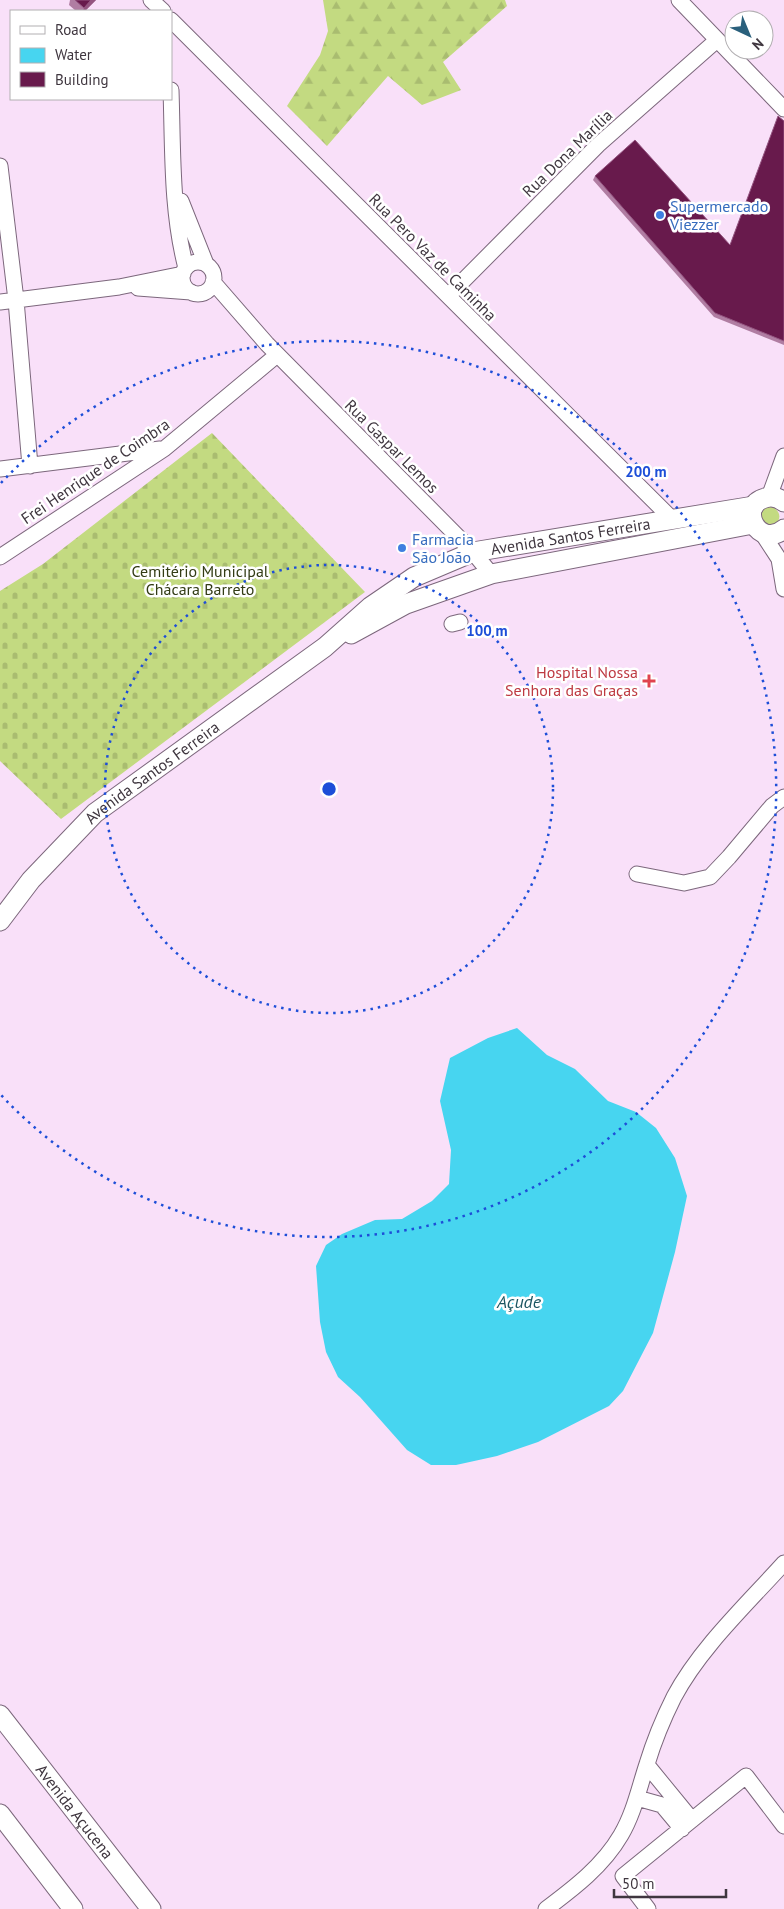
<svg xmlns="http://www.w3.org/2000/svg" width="784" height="1909" viewBox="0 0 784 1909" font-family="'PT Sans',sans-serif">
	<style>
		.green { fill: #c3da81 }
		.forest { fill: url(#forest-firs) }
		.cemetery { fill: url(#cemetery-stones) }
		.water { fill: #47d5f0 }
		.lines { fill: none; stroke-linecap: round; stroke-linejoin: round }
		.minor-casing { stroke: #7c677c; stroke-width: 17 }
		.major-casing { stroke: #7c677c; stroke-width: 21 }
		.minor { stroke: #fff; stroke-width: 15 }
		.major { stroke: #fff; stroke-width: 19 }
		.wall { fill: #b07da2 }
		.shaded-wall { fill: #945580 }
		.building { fill: #681a4c; stroke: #945580 }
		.ring { fill: none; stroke: #1d4ed8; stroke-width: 2.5; stroke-dasharray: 2.5 5 }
		.shop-dot { fill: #3f7fe0; stroke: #fff; stroke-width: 2 }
		.health-dot { fill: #e0444e; stroke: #fff; stroke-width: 2 }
		.labels { text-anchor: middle; stroke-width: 5; stroke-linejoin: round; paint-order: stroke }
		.street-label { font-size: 16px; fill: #3f363f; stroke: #fff }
		.shop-label { font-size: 16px; fill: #366cbe; stroke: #fff; text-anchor: start }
		.park-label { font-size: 16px; fill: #333c15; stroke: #fff }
		.health-label { font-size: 16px; fill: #be3a42; stroke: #fff; text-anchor: end }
		.water-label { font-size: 18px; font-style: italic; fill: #1c5662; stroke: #fff }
		.centre { fill: #1d4ed8; stroke: #fff; stroke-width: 2.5 }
		.ring-label { font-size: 15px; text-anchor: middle; font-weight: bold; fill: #1d4ed8; stroke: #fff; stroke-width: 5; stroke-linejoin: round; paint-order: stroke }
	</style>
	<defs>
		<pattern id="forest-firs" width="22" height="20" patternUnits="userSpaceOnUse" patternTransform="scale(1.25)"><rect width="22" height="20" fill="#c3da81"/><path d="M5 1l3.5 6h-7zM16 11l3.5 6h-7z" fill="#a9bc70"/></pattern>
		<pattern id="cemetery-stones" width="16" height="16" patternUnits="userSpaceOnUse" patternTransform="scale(1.25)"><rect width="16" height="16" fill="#c3da81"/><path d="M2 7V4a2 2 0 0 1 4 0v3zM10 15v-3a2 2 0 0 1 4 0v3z" fill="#a9bc70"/></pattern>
	</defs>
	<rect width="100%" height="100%" fill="#f9e0f9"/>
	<!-- green -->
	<path class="green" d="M769 505C781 510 783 519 773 527L758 520 762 507Z"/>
	<!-- forest -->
	<path class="forest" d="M323 0H505L507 6 443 62 461 90 422 105 388 76 327 146 287 106 320 55 328 31Z"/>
	<!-- cemetery -->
	<path class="cemetery" d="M212 433 365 592 61 819 0 761V591L43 564Z"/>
	<!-- water -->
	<path class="water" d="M517 1028 547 1055 575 1069 608 1101 636 1112 656 1128 675 1158 687 1196 675 1252 653 1333 623 1391 609 1406 538 1442 497 1456 456 1465H431L407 1450 360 1397 338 1377 326 1352 320 1322 316 1266 326 1245 342 1234 375 1220 402 1219 432 1201 449 1184 451 1150 440 1101 450 1058 488 1038Z"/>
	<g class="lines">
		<defs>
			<path id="minor" d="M151 0 163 11
				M679 0 784 109
				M171 20 671 518
				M171 90C173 149 171 211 186 268
				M0 166 16 300 30 466
				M181 201 206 264
				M182 278a16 16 0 1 1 32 0a16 16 0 1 1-32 0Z
				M213 282 267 344 473 552 491 574
				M138 288 191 292
				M448 296 598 145 717 40
				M0 302 119 287 183 274
				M0 469 160 449
				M769 497 784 456
				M762 533 779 559 784 589
				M0 557 164 449 277 355
				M452 624 460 622
				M637 874 684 883 710 877 729 857 772 806 784 797
				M647 1765 692 1820
				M637 1798 662 1805 682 1829
				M546 1909C574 1888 603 1866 621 1835 634 1813 639 1788 647 1764 654 1741 663 1719 674 1697 700 1648 747 1604 784 1563
				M648 1909 623 1876 746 1776 784 1826"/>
			<g id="major">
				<path d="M784 502C779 498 773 495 765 498 736 506 759 550 784 529"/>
				<path d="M351 634 406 604 491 574 753 524"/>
				<path id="s1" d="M0 921 31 880 95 813 325 647 370 607 414 577 473 552 754 506"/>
				<path id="s2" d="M0 1715 151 1909"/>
				<path d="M0 1814 73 1909"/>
			</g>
		</defs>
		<!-- minor casing -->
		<use href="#minor" class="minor-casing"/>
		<!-- major casing -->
		<use href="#major" class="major-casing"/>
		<!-- minor -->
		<use href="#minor" class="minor"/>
		<!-- major -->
		<use href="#major" class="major"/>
	</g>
	<!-- wall -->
	<path class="wall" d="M70 0H96L85 11H76L69 5Z
		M784 121V345L714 317 593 180 595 176 730 245Z"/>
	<!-- shaded-wall -->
	<path class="shaded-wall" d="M91 0H96L85 11H83L84 8Z"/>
	<!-- building -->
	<path class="building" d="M75 0H91L84 8Z
		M778 116 784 121V341L715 313 595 176 635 140 730 245Z"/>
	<!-- distance rings -->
	<g class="ring">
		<circle cx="329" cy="789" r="224"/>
		<path d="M1 483A448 448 0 1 1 1 1095"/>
	</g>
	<!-- markers -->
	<g class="shop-dot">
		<circle cx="660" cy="215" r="5"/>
		<circle cx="402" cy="548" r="5"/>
	</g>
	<path class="health-dot" d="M646.5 673.5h5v5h5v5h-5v5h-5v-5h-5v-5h5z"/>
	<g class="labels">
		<!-- street labels -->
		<g class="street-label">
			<text transform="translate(567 153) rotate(-44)" y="6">Rua Dona Marília</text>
			<text transform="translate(433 257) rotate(45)" y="6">Rua Pero Vaz de Caminha</text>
			<text transform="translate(392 446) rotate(45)" y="6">Rua Gaspar Lemos</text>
			<text transform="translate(95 471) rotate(-34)" y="6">Frei Henrique de Coimbra</text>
			<text dy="6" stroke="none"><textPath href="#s1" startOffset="704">Avenida Santos Ferreira</textPath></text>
			<text dy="6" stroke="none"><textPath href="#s1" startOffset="214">Avenida Santos Ferreira</textPath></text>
			<text dy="6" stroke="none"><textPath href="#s2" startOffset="122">Avenida Açucena</textPath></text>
		</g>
		<!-- shop labels -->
		<g class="shop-label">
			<text x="670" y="212">Supermercado<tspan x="670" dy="18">Viezzer</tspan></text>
			<text x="412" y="545">Farmacia<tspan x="412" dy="18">São João</tspan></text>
		</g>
		<!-- park labels -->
		<g class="park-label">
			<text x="200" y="577">Cemitério Municipal<tspan x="200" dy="18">Chácara Barreto</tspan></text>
		</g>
		<!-- health labels -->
		<g class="health-label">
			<text x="638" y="678">Hospital Nossa<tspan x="638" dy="18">Senhora das Graças</tspan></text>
		</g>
		<!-- water labels -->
		<g class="water-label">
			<text x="519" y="1308">Açude</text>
		</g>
	</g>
	<circle cx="329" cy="789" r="8" class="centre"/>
	<g class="ring-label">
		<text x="646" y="477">200 m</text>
		<text x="487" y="636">100 m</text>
	</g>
	<!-- legend -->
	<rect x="10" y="10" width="162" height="90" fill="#ffffff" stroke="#b2afb2"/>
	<rect x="20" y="26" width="25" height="8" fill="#ffffff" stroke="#b2afb2"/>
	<text x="55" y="35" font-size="15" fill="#3f363f">Road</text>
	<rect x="20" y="48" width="25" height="15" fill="#47d5f0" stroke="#b2afb2"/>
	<text x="55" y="60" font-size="15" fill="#3f363f">Water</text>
	<rect x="20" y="72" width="25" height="15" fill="#681a4c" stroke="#b2afb2"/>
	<text x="55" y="85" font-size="15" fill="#3f363f">Building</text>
	<!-- north arrow -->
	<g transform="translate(749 35) rotate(136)"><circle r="24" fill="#ffffff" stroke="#b2afb2"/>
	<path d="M0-4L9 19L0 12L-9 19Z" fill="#2a607c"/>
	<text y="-8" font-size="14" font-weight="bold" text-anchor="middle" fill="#3f363f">N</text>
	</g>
	<!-- scale -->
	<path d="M614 1889v8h112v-8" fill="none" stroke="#3f363f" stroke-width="2.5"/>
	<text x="622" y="1889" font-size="15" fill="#3f363f" stroke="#ffffff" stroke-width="4" paint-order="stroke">50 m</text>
</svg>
